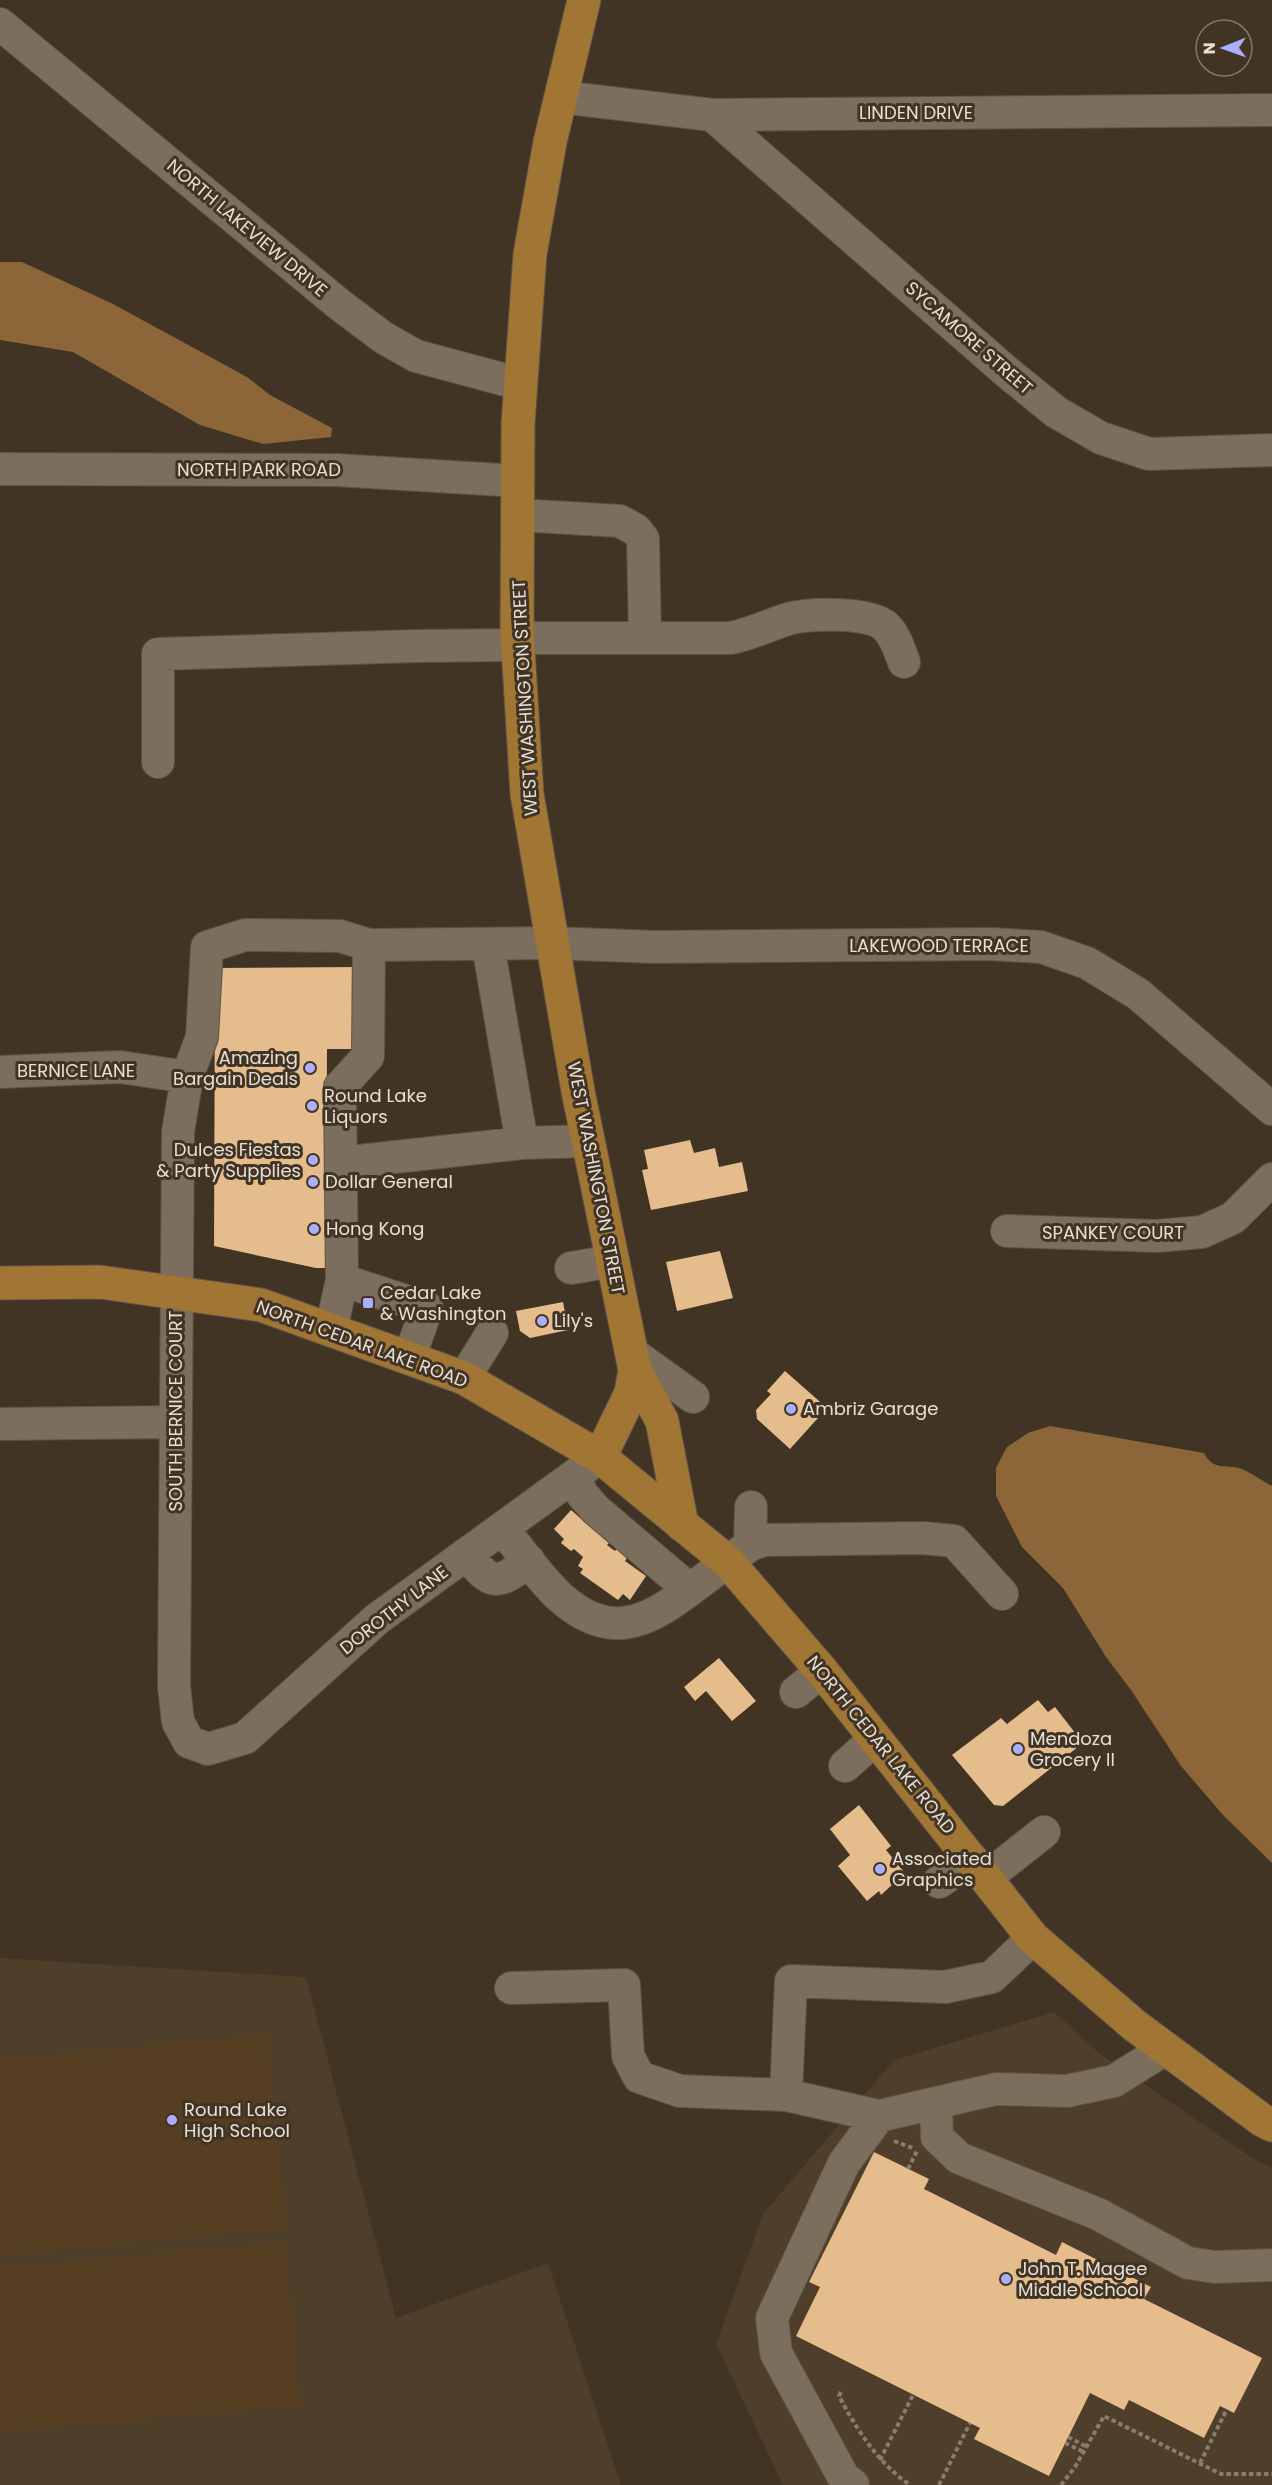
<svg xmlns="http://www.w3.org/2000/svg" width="1272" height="2485" viewBox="0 0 1272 2485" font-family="Poppins,sans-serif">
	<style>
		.built { fill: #4f3e29 }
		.green { fill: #553e22 }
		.water { fill: #8c6638 }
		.building { fill: #e5bc8b }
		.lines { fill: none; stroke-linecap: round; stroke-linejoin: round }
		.minor-casing { stroke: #5d5345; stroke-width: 34 }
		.major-casing { stroke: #5d5345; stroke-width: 35 }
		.path { stroke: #877c6f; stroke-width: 4; stroke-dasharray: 4.5 3; stroke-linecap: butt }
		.minor { stroke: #7c6e5d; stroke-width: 32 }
		.major { stroke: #a17533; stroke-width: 33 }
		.poi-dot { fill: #abaffb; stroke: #413425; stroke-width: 2 }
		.labels { text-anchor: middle; stroke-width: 6; stroke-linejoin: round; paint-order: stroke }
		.street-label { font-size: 18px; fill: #e7dfd6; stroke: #413425 }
		.poi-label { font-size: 18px; fill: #e7dfd6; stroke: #413425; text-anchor: start }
	</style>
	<rect width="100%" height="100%" fill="#413425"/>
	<!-- built -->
	<path class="built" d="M0 1958 306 1977 396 2318 548 2263 621 2485H0Z
		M1054 2012 1100 2054 1251 2157 1272 2168V2485H783L716 2344 763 2214 894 2060Z"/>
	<!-- green -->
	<path class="green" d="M268 2034 287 2228 0 2256V2059Z
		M286 2242 301 2406 0 2432V2267Z"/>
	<!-- water -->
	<path class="water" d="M0 262H22L113 304 247 377 270 395 332 428 331 437 263 444 200 425 73 352 0 340Z
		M1050 1426 1204 1453C1214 1472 1225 1463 1242 1469 1252 1473 1262 1481 1272 1486V1863L1223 1815 1181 1766 1131 1690 1106 1657 1063 1588 1022 1547 996 1496V1468L1007 1447 1028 1433Z"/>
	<!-- building -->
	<path class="building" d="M357 967 358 1049H327L326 1268H316L214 1246 215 968Z
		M690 1140 694 1153 715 1148 719 1167 742 1162 748 1191 651 1210 642 1170 648 1169 644 1150Z
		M720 1251 733 1298 677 1311 666 1262Z
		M563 1302 568 1330 530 1338 520 1331 516 1311Z
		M785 1371 827 1408 790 1449 757 1419 756 1410 771 1394 767 1391Z
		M571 1510 609 1543 607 1545 615 1551 617 1548 628 1556 625 1561 646 1576 630 1600 623 1594 618 1600 580 1573 583 1569 578 1566 583 1557 574 1549 571 1551 561 1543 564 1539 554 1529Z
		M719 1658 756 1701 732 1721 706 1691 695 1701 684 1687Z
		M1038 1700 1048 1712 1055 1707 1083 1743 1003 1806 994 1805 952 1755 1001 1718 1007 1724Z
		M859 1805 891 1846 886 1850 904 1872 891 1881 893 1884 881 1895 879 1891 867 1901 838 1866 850 1855 830 1829Z
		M874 2152 929 2179 924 2189 1056 2255 1062 2242 1151 2287 1144 2299 1262 2358 1234 2413 1220 2406 1204 2438 1129 2400 1124 2410 1090 2393 1049 2476 974 2439 980 2428 796 2336 820 2287 809 2282Z"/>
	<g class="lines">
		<defs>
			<path id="minor" d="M0 24 340 305 384 338 416 356 521 384
				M561 97 712 115 1272 110
				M712 115 1008 373 1056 412 1101 438 1149 454 1272 450
				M0 469 336 470 518 481
				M518 515 620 521 636 530 643 539 645 638
				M518 638H731C751 634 769 625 788 619 809 613 866 612 884 625 895 634 899 649 904 662
				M158 762V654L417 646 518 645
				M369 945 340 936 245 935 207 947 202 1037 187 1077 178 1132 174 1686 178 1722 189 1742 208 1749 245 1738 377 1619 600 1457
				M488 945 522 1143 588 1141
				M0 1072 120 1067 187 1077
				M341 1163 522 1143
				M1007 1231 1157 1236 1202 1232 1233 1218 1272 1179
				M571 1268 613 1261
				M342 1280 427 1308 409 1358
				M331 1330 342 1280 340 1087 368 1056 369 945 552 943 655 947 991 944 1041 947 1087 963 1138 994 1272 1109
				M632 1353 693 1397
				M464 1378 492 1333
				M0 1424 176 1422
				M574 1476 582 1494 596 1510 690 1590
				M502 1528C521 1551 539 1578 561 1598 610 1641 646 1623 691 1589 711 1574 730 1560 750 1545L764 1540 923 1538 954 1541 1002 1594
				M750 1545 751 1507
				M466 1554C492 1586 496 1586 529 1561
				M796 1692 822 1671
				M845 1766 875 1739
				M987 1877 1044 1832
				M939 1882 972 1859
				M511 1988 624 1985 628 2056 639 2077 680 2091 786 2095 879 2116 996 2089 1067 2091 1114 2081 1165 2049
				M786 2095 791 1981 945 1987 992 1977 1033 1938
				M936 2103 937 2137 959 2158 1098 2214 1188 2263 1215 2267 1272 2265
				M853 2485 844 2478 776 2353 772 2318 844 2163 879 2116"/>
			<path id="major" d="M584 0 550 142 530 254 518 424 517 632 527 794 578 1091 635 1370 631 1393 600 1457
				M0 1283 100 1282 261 1305 464 1378 600 1457 728 1562 822 1671 1033 1938 1134 2025 1262 2120 1272 2125
				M635 1370 662 1421 682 1525"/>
		</defs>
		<!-- minor casing -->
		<use href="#minor" class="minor-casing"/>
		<!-- major casing -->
		<use href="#major" class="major-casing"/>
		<!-- path -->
		<path class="path" d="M894 2141 915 2149
			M908 2169 917 2151
			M841 2392 839 2396C857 2430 878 2463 910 2485
			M1068 2437 1087 2447
			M1065 2443 1084 2452
			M880 2460 913 2395
			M1200 2463 1227 2409
			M939 2485 970 2423
			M1061 2485 1075 2467 1104 2416 1221 2474H1272"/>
		<!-- minor -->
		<use href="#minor" class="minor"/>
		<!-- major -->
		<use href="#major" class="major"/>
	</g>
	<!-- markers -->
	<g class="poi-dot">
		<circle cx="310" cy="1068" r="6"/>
		<circle cx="312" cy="1106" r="6"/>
		<circle cx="313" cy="1160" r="6"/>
		<circle cx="313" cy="1182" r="6"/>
		<circle cx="314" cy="1229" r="6"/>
		<rect x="362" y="1297" width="12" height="12" rx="3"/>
		<circle cx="542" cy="1321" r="6"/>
		<circle cx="791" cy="1409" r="6"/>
		<circle cx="1018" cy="1749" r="6"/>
		<circle cx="880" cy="1869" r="6"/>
		<circle cx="172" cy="2120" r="6"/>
		<circle cx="1006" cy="2279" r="6"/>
	</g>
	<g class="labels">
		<!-- street labels -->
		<g class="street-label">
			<text x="916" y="119">LINDEN DRIVE</text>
			<text transform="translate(247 228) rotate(40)" y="6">NORTH LAKEVIEW DRIVE</text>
			<text transform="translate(969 338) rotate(41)" y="6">SYCAMORE STREET</text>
			<text x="259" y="476">NORTH PARK ROAD</text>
			<text transform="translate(525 698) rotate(-93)" y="6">WEST WASHINGTON STREET</text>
			<text x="939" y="952">LAKEWOOD TERRACE</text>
			<text x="76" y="1077">BERNICE LANE</text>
			<text transform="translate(596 1178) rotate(79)" y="6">WEST WASHINGTON STREET</text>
			<text x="1113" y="1239">SPANKEY COURT</text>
			<text transform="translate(362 1344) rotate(20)" y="6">NORTH CEDAR LAKE ROAD</text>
			<text transform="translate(176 1411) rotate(-90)" y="6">SOUTH BERNICE COURT</text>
			<text transform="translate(394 1610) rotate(-38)" y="6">DOROTHY LANE</text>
			<text transform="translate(881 1745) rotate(51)" y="6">NORTH CEDAR LAKE ROAD</text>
		</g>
		<!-- poi labels -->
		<g class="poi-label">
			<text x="298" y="1064" text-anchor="end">Amazing<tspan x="298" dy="21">Bargain Deals</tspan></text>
			<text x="324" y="1102">Round Lake<tspan x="324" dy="21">Liquors</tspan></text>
			<text x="301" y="1156" text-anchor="end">Dulces Fiestas<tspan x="301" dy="21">&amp; Party Supplies</tspan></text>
			<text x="325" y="1188">Dollar General</text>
			<text x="326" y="1235">Hong Kong</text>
			<text x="380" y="1299">Cedar Lake<tspan x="380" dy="21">&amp; Washington</tspan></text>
			<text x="554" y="1327">Lily's</text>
			<text x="803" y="1415">Ambriz Garage</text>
			<text x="1030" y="1745">Mendoza<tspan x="1030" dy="21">Grocery II</tspan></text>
			<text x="892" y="1865">Associated<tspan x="892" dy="21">Graphics</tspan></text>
			<text x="184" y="2116">Round Lake<tspan x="184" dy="21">High School</tspan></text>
			<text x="1018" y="2275">John T. Magee<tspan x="1018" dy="21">Middle School</tspan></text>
		</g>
	</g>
	<!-- north arrow -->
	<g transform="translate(1224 48) rotate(269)"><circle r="28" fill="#413425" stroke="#83786c" stroke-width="1.5"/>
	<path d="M0-4.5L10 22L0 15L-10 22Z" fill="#abaffb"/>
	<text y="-9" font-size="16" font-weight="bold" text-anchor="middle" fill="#e7dfd6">N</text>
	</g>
</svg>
